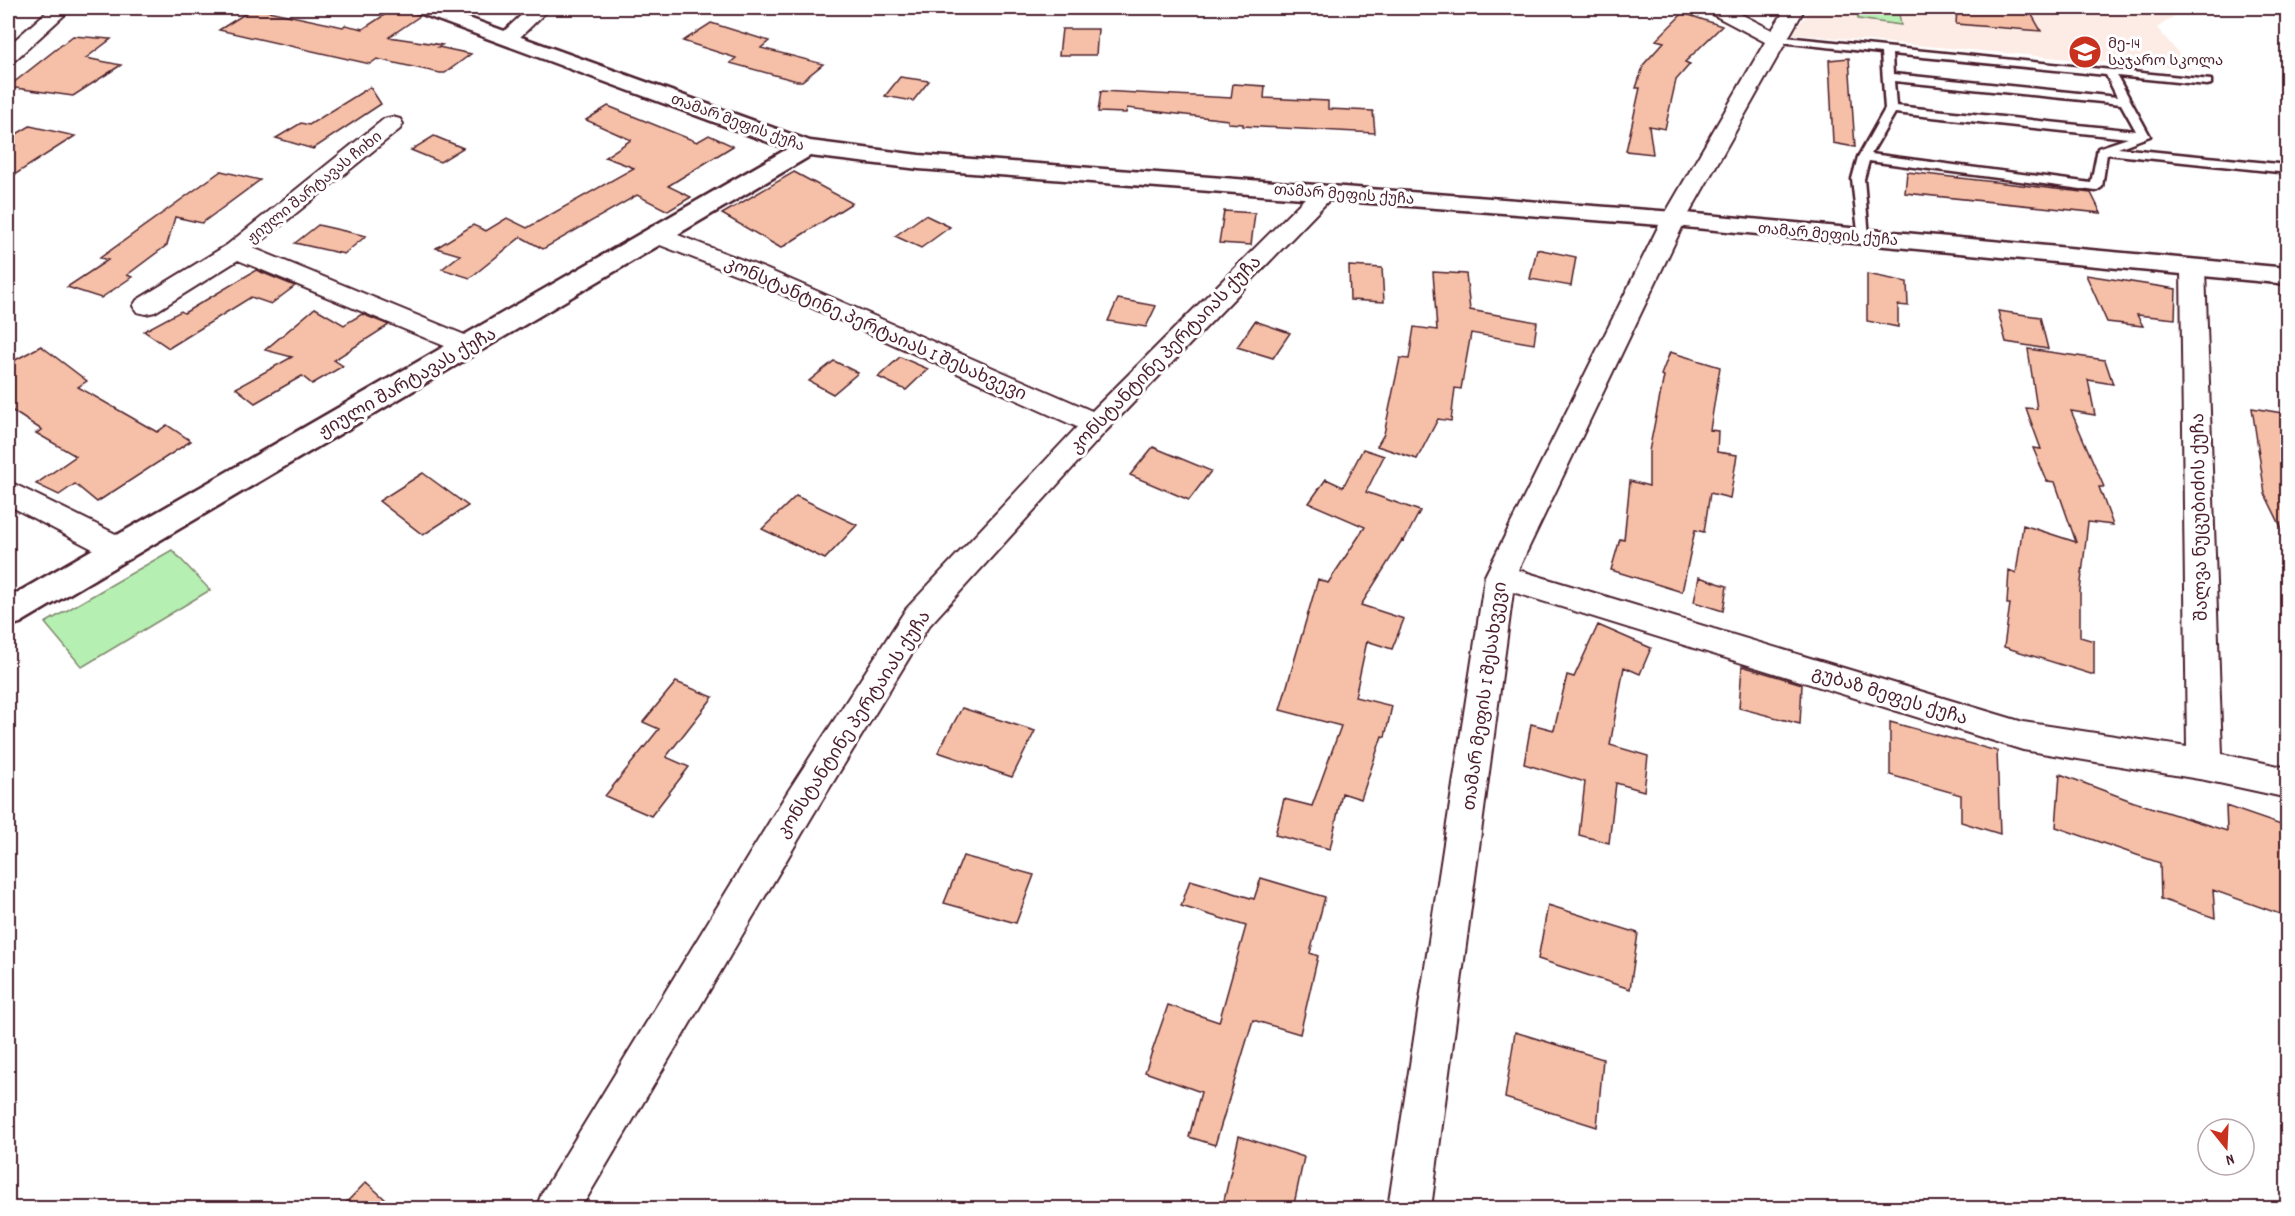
<svg xmlns="http://www.w3.org/2000/svg" width="2295" height="1216" viewBox="0 0 2295 1216" font-family="Dekko,'Noto Sans Georgian',sans-serif">
	<style>
		.built { fill: #fcece5 }
		.green { fill: #b6efb2; stroke: #80876e; stroke-width: 1.5 }
		.building { fill: #f5c0a7; stroke: #4a1f2b; stroke-width: 1.5 }
		.lines { fill: none; stroke-linecap: round; stroke-linejoin: round }
		.lane-casing { stroke: #4a1f2b; stroke-width: 5 }
		.street-casing { stroke: #4a1f2b; stroke-width: 4 }
		.secondary-casing { stroke: #4a1f2b; stroke-width: 5 }
		.lane { fill: #fff; fill-rule: evenodd }
		.street { fill: #fff; fill-rule: evenodd }
		.secondary { fill: #fff; fill-rule: evenodd }
		.labels { text-anchor: middle; stroke-width: 6; stroke-linejoin: round; paint-order: stroke }
		.far-poi-label { font-size: 15px; fill: #4a1f2b; stroke: #fff; text-anchor: start }
		.far-street-label { font-size: 15px; fill: #4a1f2b; stroke: #fff }
		.street-label { font-size: 18px; fill: #4a1f2b; stroke: #fff }
	</style>
	<rect width="100%" height="100%" fill="#fff"/>
	<filter id="ink" filterUnits="userSpaceOnUse"><feTurbulence type="fractalNoise" baseFrequency=".0167" numOctaves="2"/><feDisplacementMap in="SourceGraphic" scale="12" xChannelSelector="R" yChannelSelector="G"/><feConvolveMatrix kernelMatrix="1 2 1 2 8 2 1 2 1" color-interpolation-filters="sRGB"/></filter>
	<g filter="url(#ink)">
		<!-- built -->
		<path class="built" d="M1812 8H2176L2180 12 2157 28 2193 70 1792 34Z"/>
		<!-- green -->
		<path class="green" d="M1857 8H1898L1901 25 1858 19Z
			M172 550 210 590 82 667 45 623Z"/>
		<!-- building -->
		<path class="building" d="M254 8 343 27 345 25 363 29 395 8H411L420 16 389 37 442 45 438 47 471 54 445 73H440L377 59 370 64 219 30Z
			M1957 8H2028L2041 31 1956 24Z
			M1683 13 1722 26 1685 62 1690 64 1676 80 1665 129 1649 126 1653 154 1626 151 1640 88H1636L1644 64 1664 42 1656 40Z
			M711 23 769 41 761 48 823 64 802 81H797L730 63 736 58 683 41Z
			M1062 29H1098L1096 55H1059Z
			M73 36 111 39 86 58 121 65 73 96 8 87Z
			M1849 58 1855 147 1833 143 1829 60Z
			M900 77 929 81 913 101 885 96Z
			M1233 84 1265 86 1264 98 1328 101V109L1373 111 1375 133 1243 126V124L1228 123V120L1127 108 1126 113 1098 112 1101 91 1231 98Z
			M370 87 381 104 313 149 276 138 301 123 309 125Z
			M608 106 697 142 709 135 733 146 668 186 691 197 668 211 637 195 543 249 521 237 470 278 442 269 460 255 436 248 473 225 486 231 507 218 527 228 634 168 605 157 631 140 586 120Z
			M30 126 75 136 8 179V139Z
			M434 136 463 148 440 162 411 150Z
			M221 171 260 180 202 223 175 217 167 245 127 275 132 277 101 298 67 287 108 260 100 258Z
			M794 172 852 203 781 248 722 214Z
			M1907 172 2091 193 2101 213 1905 193Z
			M1224 211 1255 213 1251 245 1219 243Z
			M925 215 950 227 921 248 895 236Z
			M318 225 366 236 344 254 295 243Z
			M1537 249 1576 257 1571 286 1530 279Z
			M1349 266 1382 268 1384 302 1350 300Z
			M256 270 295 286 271 304 251 297 169 348 144 331 181 311 184 313Z
			M1433 272 1466 274 1470 310 1537 322 1534 344 1471 333 1461 389 1455 388 1451 421 1438 419 1417 459 1377 446 1384 434 1400 358 1409 359 1414 327 1437 330Z
			M1867 274 1907 282 1908 306 1898 305V327L1867 321Z
			M2086 275 2176 289 2175 319 2137 315 2143 326 2107 322Z
			M1118 299 1156 306 1146 327 1108 321Z
			M315 308 344 325 362 314 389 325 334 360 343 366 312 384 302 376 255 403 236 388 292 357 265 350Z
			M1998 311 2040 317 2048 349 2006 342Z
			M1255 321 1290 333 1273 358 1237 347Z
			M41 346 87 381 78 387 157 432 167 425 191 441 97 502 75 484 59 495 36 484 76 456 36 433 42 430 8 408V364Z
			M2028 349 2105 360 2113 384 2088 380 2095 415 2071 411 2104 487H2099L2113 525 2088 522 2080 591V637L2094 641V675L2004 647 2010 604H2007L2009 570 2016 573 2023 525 2076 542 2055 482 2047 481 2033 448 2041 449 2026 408 2037 409Z
			M1670 352 1720 367 1710 430 1718 431 1717 452 1737 455 1730 498 1710 493 1704 532 1695 530 1682 592 1611 570 1620 539 1624 540 1630 481 1649 486V451L1664 376 1661 375Z
			M900 357 928 369 906 390 878 377Z
			M834 361 858 373 833 394 809 381Z
			M2252 408 2288 414V541L2265 494Z
			M1153 447 1211 471 1189 500 1130 475Z
			M1363 449 1384 456 1366 492 1420 511 1404 541 1402 540 1361 605 1404 619 1392 649 1367 641 1355 697 1392 706 1385 737 1382 736 1361 799 1342 793 1330 849 1275 835 1284 799 1312 806 1341 726 1280 710 1318 579 1328 583 1365 527 1309 503 1326 479 1343 487Z
			M423 473 468 506 423 535 379 501Z
			M796 496 857 525 825 559 762 529Z
			M1699 577 1727 586 1723 611 1694 602Z
			M1598 625 1651 648 1640 674 1624 667 1610 745 1648 756 1644 791 1616 783 1609 843 1579 835 1585 782 1524 764 1531 724 1554 730 1567 675 1574 677Z
			M1742 666 1802 684 1800 724 1739 708Z
			M676 682 713 697 666 757 689 767 651 816 605 796 659 729 643 722Z
			M962 708 1035 731 1012 777 938 752Z
			M1890 722 1997 751 2000 834 1961 822V795L1890 775Z
			M2060 774 2134 802 2227 831 2226 806 2281 825 2288 917 2213 890 2215 918 2161 899 2160 863 2056 827Z
			M963 856 1034 875 1016 923 944 903Z
			M1261 878 1325 897 1310 953 1318 956 1300 1034 1253 1020 1215 1145 1189 1137 1201 1092 1145 1072 1168 1005 1219 1022 1246 926 1181 906 1190 880 1254 899Z
			M1548 905 1638 933 1630 989 1538 959Z
			M1515 1032 1603 1059 1597 1127 1505 1098Z
			M1239 1136 1304 1157 1293 1209H1222Z
			M366 1182 396 1209H340Z"/>
		<g class="lines">
			<defs>
				<path id="lane" d="M1775 36 2211 80V84L2207 85 2117 76 2150 136 2118 148 2288 165V173L2107 154 2102 187 2096 191 1869 161 1864 179 1869 237 1867 240H1859L1852 179 1858 157 1885 109 1881 53 1771 41 1770 39ZM1892 54 2106 75 2117 97 1893 74ZM1894 81 2121 104 2136 131 1896 106ZM1895 113 2128 138 2098 148 2091 183 1871 154Z"/>
				<path id="street" d="M51 8H72L15 60 8 62V46Z
					M529 8H550L515 42H501L498 38 501 34Z
					M1705 8H1729L1772 30 1786 8H1805L1686 219 1518 570 2023 722 2187 747 2181 269 2184 264 2193 261 2202 264 2205 269 2222 754 2288 768V798L2205 780 2023 750 1513 592 1431 1208H1388L1485 576 1662 219 1765 42 1708 12Z
					M392 117 400 119 403 124 400 129 253 248 477 340 481 346 477 352 468 355 459 352 238 260 155 312 146 314 137 312 133 306 137 300 227 245 384 119Z
					M1323 186 1331 188 1335 193 1331 198 1106 431 928 627 813 815 581 1208H536L542 1193 787 793 906 609 1077 427 748 279 647 240 644 235 647 230 656 228 665 230 766 269 1092 411 1315 188Z
					M8 481 132 542 136 550 132 558 121 562 110 558 8 505Z"/>
				<path id="secondary" d="M413 8H441L810 141 919 155 1674 212 2288 268V284L1674 226 919 169 810 156 20 623 8 627V598L787 149 416 12Z"/>
			</defs>
			<!-- lane casing -->
			<use href="#lane" class="lane-casing"/>
			<!-- street casing -->
			<use href="#street" class="street-casing"/>
			<!-- secondary casing -->
			<use href="#secondary" class="secondary-casing"/>
			<!-- lane -->
			<use href="#lane" class="lane"/>
			<!-- street -->
			<use href="#street" class="street"/>
			<!-- secondary -->
			<use href="#secondary" class="secondary"/>
		</g>
	</g>
	<!-- icons -->
	<defs>
		<symbol id="school-disc" viewBox="-11 -11 22 22"><circle r="9.5" fill="#c8321e" stroke="#fff"/><path d="M0-5L7-2L0 1L-7-2ZM-4 1L0 2.5L4 1V4Q0 6-4 4Z" fill="#fff"/></symbol>
	</defs>
	<g fill-rule="evenodd">
		<use href="#school-disc" x="2066" y="33" width="38" height="38"/>
	</g>
	<g class="labels">
		<!-- far-poi labels -->
		<g class="far-poi-label">
			<text x="2108" y="48">მე-14<tspan x="2108" dy="17">საჯარო სკოლა</tspan></text>
		</g>
		<!-- far-street labels -->
		<g class="far-street-label">
			<text transform="translate(738 122) rotate(20)" y="5">თამარ მეფის ქუჩა</text>
			<text transform="translate(314 187) rotate(-39)" y="5">ჟიული შარტავას ჩიხი</text>
			<text transform="translate(1344 194) rotate(4)" y="5">თამარ მეფის ქუჩა</text>
			<text transform="translate(1828 234) rotate(5)" y="5">თამარ მეფის ქუჩა</text>
		</g>
		<!-- street labels -->
		<g class="street-label">
			<text transform="translate(876 328) rotate(24)" y="6">კონსტანტინე პერტაიას I შესახვევი</text>
			<text transform="translate(1165 354) rotate(-46)" y="6">კონსტანტინე პერტაიას ქუჩა</text>
			<text transform="translate(407 382) rotate(-30)" y="6">ჟიული შარტავას ქუჩა</text>
			<text transform="translate(2199 517) rotate(-91)" y="6">შალვა ნუცუბიძის ქუჩა</text>
			<text transform="translate(1890 695) rotate(17)" y="6">გუბაზ მეფეს ქუჩა</text>
			<text transform="translate(1484 696) rotate(-82)" y="6">თამარ მეფის I შესახვევი</text>
			<text transform="translate(853 724) rotate(-57)" y="6">კონსტანტინე პერტაიას ქუჩა</text>
		</g>
	</g>
	<!-- margin -->
	<rect width="2295" height="1216" fill="none" stroke="#fff" stroke-width="30"/>
	<rect x="15" y="15" width="2265" height="1186" fill="none" stroke="#4a1f2b" stroke-width="2" filter="url(#ink)"/>
	<!-- north arrow -->
	<g transform="translate(2226 1147) rotate(162)"><circle r="28" fill="#ffffff" stroke="#b7a5aa" stroke-width="1.5"/>
	<path d="M0-4.5L10 22L0 15L-10 22Z" fill="#c8321e"/>
	<text y="-9" font-size="16" font-weight="bold" text-anchor="middle" fill="#4a1f2b">N</text>
	</g>
</svg>
